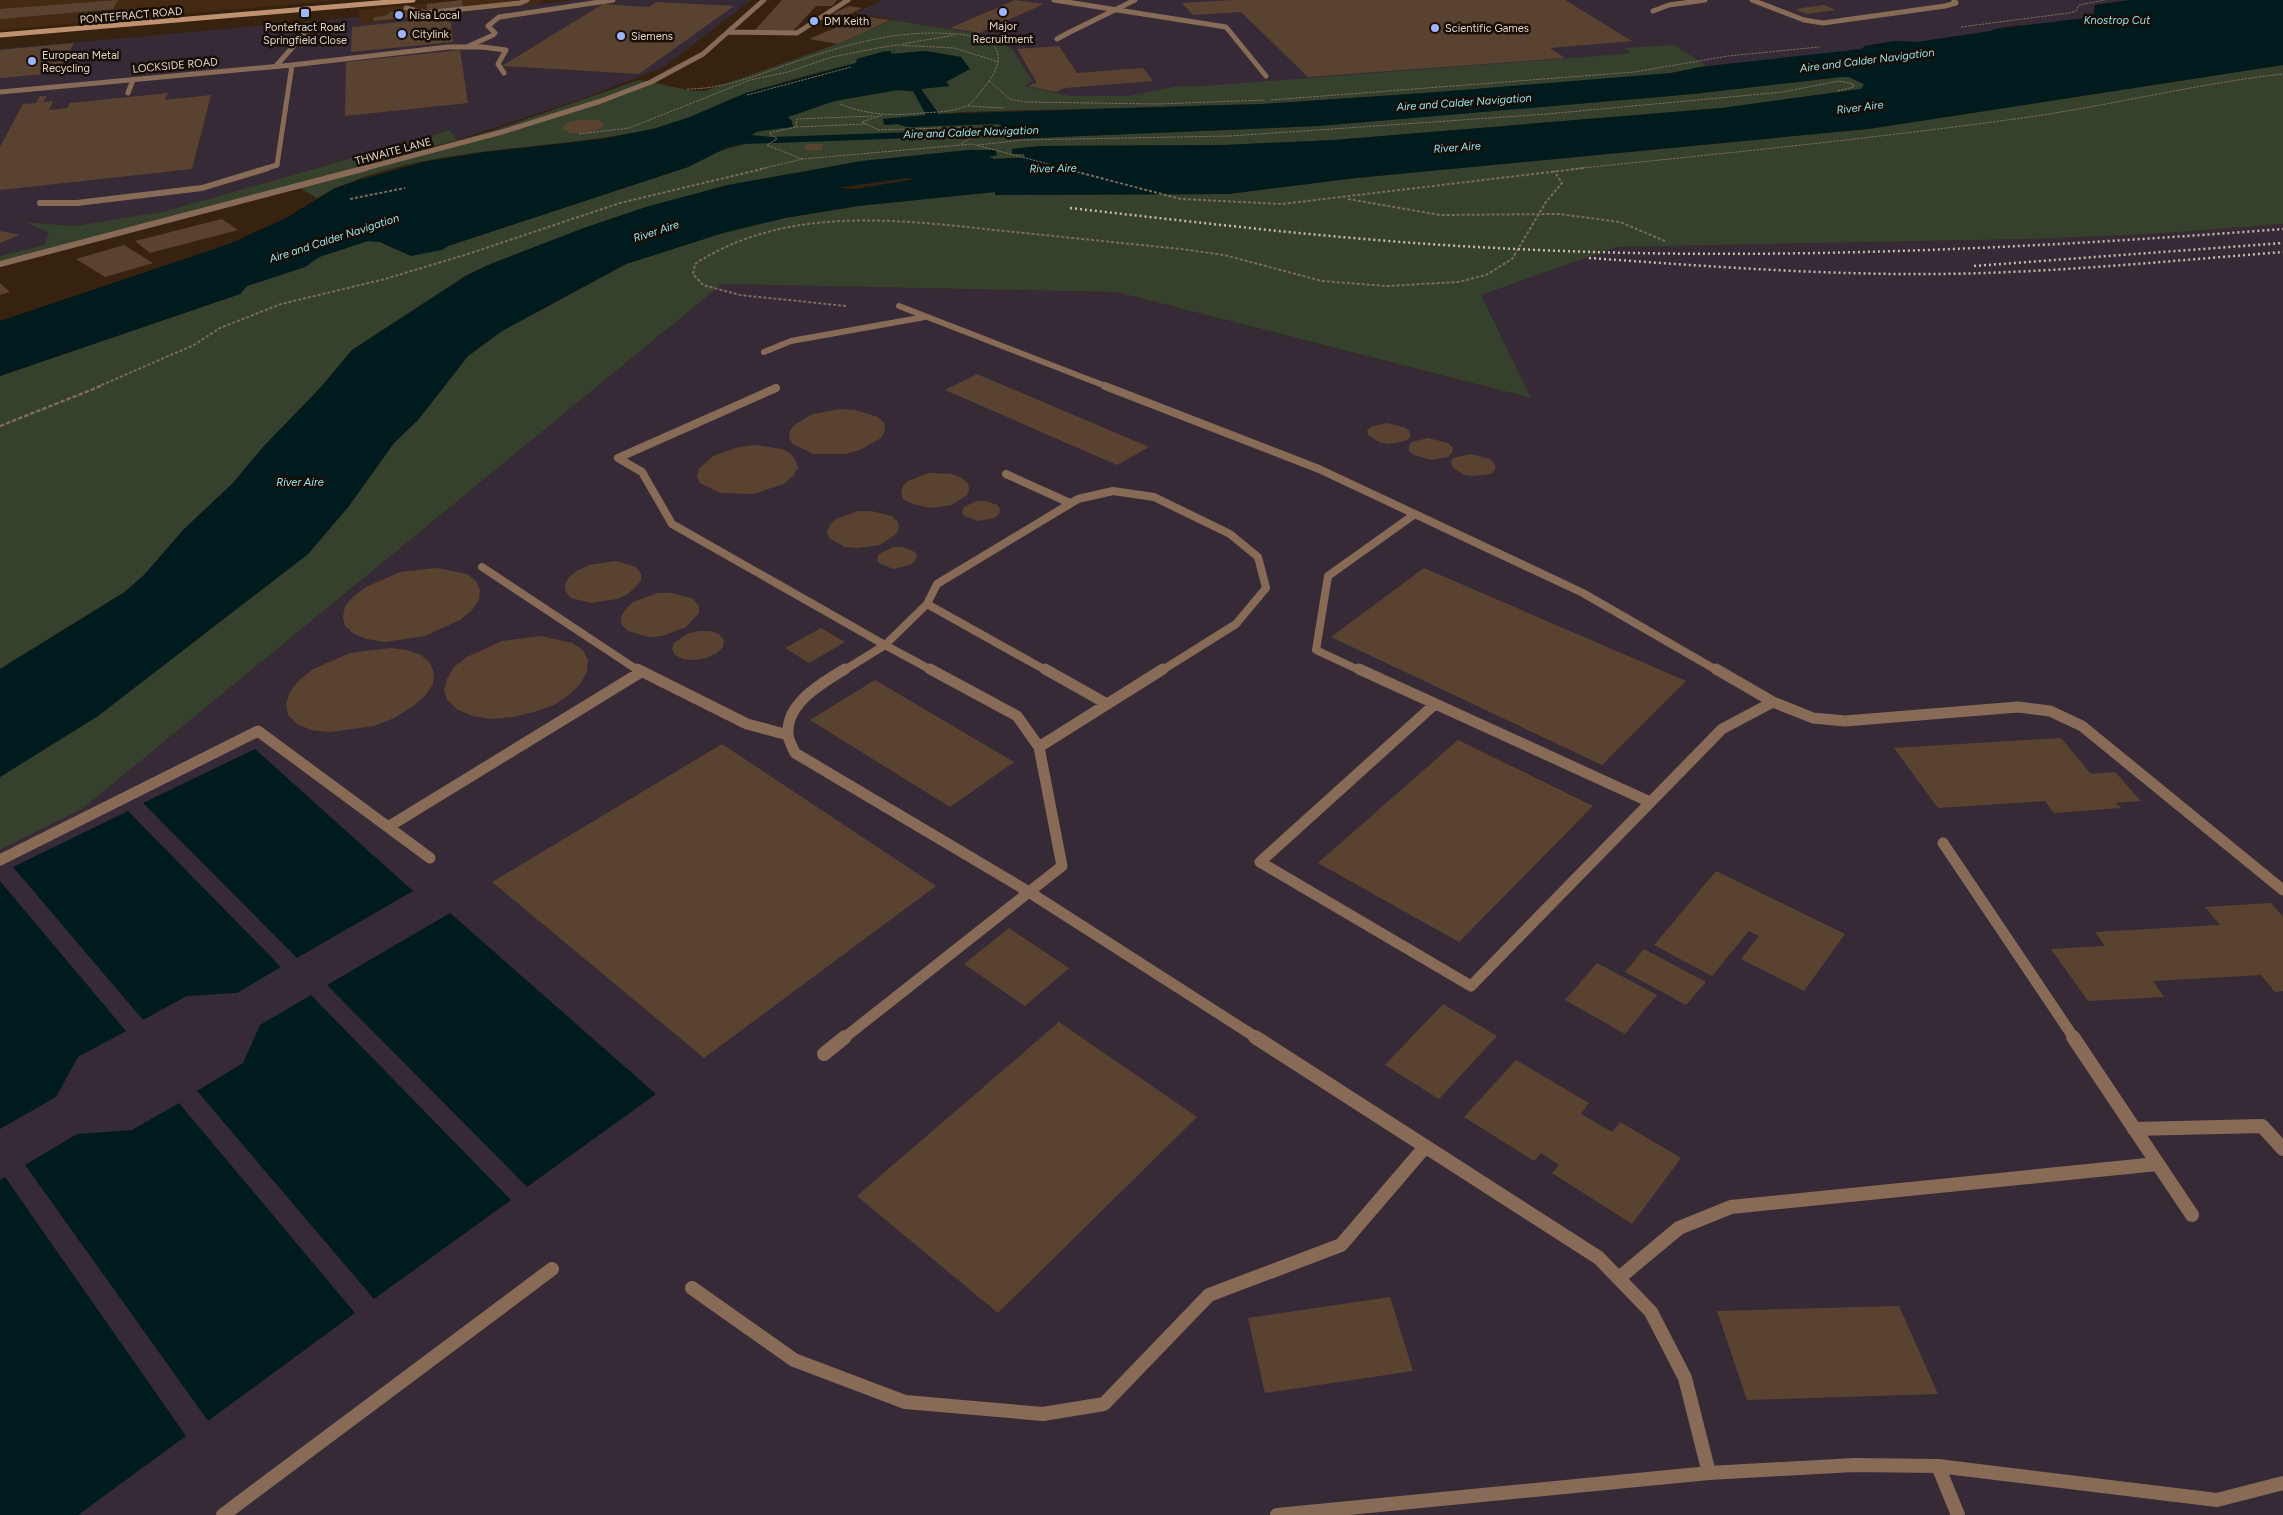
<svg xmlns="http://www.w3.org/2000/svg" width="2283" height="1515" viewBox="0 0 2283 1515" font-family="Figtree,sans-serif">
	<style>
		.built { fill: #442a12 }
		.industrial { fill: #372a37 }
		.green { fill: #35412d }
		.water { fill: #001b1e; fill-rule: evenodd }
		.building { fill: #594330 }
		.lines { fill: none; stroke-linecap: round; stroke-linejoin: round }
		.path-far2 { stroke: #7d6b5c; stroke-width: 1; stroke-dasharray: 2.5 1; stroke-linecap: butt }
		.path-far1 { stroke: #7d6b5c; stroke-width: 2; stroke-dasharray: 3 2; stroke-linecap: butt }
		.path { stroke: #7d6b5c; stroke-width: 2.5; stroke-dasharray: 4.5 2; stroke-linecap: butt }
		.lane-far4 { stroke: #886b57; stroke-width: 5 }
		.lane-far3 { stroke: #886b57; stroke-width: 6 }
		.lane-far2 { stroke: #886b57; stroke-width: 8 }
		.lane-far1 { stroke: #886b57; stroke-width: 11 }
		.lane { stroke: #886b57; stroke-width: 14 }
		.street { stroke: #886b57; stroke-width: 5 }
		.secondary { stroke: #bf9170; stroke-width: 5 }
		.rail { stroke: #c9baae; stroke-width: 2.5; stroke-dasharray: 2 3; stroke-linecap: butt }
		.poi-dot { fill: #9eb4fd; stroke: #170e07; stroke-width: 2 }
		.labels { text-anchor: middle; stroke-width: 5; stroke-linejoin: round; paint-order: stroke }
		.far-street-label { font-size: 11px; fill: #e1d3c8; stroke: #170e07 }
		.far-poi-label { font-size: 11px; fill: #e1d3c8; stroke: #170e07; text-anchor: start }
		.far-water-label { font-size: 11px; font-style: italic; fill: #97e3ec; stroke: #170e07 }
	</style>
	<rect width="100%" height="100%" fill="#372210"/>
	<!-- built -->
	<path class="built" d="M0 0H339L0 30Z
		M467 0H543L538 5 360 24 359 10Z"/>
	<!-- industrial -->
	<path class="industrial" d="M578 0H751L664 67 581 99 457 140 449 130 166 211 74 226 27 222 50 233 44 245 0 256V49L359 17 360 24Z
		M883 0H2130L2095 5 2093 17 2029 26 2015 25 1994 29 1992 31 1917 42 1895 41 1865 46 1862 49 1804 57 1700 67 1671 73 1426 93 1262 104 1054 110 947 29 855 13Z
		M2283 224V1515H0V850L82 809 722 284 1116 292 1530 398 1480 295 1617 247 2029 239 2153 234Z"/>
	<!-- green -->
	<path class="green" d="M893 20 990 36 1012 49 1032 81 1025 86 1070 96H1129L1178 86H1203L1573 58 1631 53 1625 48 1674 45 1707 66 1671 73 1548 84 1262 104 964 112 883 119 885 125 897 124 907 127 998 124 1003 126 972 136 994 135 1013 139 1319 126 1693 94 1841 77H1849L1864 84V86L1861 89 1722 108 1334 140 1225 145 1040 146 1012 149 1024 154 1025 157 994 159 988 157 992 155 969 150 862 161 728 185 646 207 584 228 493 263 467 275 352 350 321 387 264 446 233 483 184 529 144 575 124 592 0 669V376L240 294 247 286 305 267 319 257 368 241 380 242 395 249 442 250 448 246 688 167 717 152 745 144 759 137 753 136 752 133 773 129 788 117 834 101 898 90 924 93 921 89 935 86 942 87 946 82 969 69 961 57C950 55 937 52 925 51 911 51 897 57 884 51 875 57 866 57 856 63 820 72 783 81 747 93 715 104 686 122 652 129 543 153 416 143 317 198L295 185 492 131 639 80 694 91H705L832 46Z
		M2283 65V224L2153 234 2029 239 1617 247 1481 295 1531 398 1116 292 722 284 82 809 0 850V777L98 716 308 554 349 506 394 443 418 420 468 356 502 331 626 264 723 233 785 218 858 206 995 192V195L1228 194 1356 178 1868 129Z
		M450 130 457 140 116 233 0 261V256L44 245 49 233 25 222 74 226 166 211Z"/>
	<!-- water -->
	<path class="water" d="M2130 0H2283V65L1868 129 1356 178 1228 194 995 195V192L858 206 785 218 723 233 626 264 502 331 468 356 418 420 394 443 349 506 308 554 98 716 0 777V669L125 592 144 575 184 529 233 483 264 446 321 387 352 350 467 275 493 263 584 228 646 207 728 185 862 161 969 150H996L997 155 989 157 994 159 1020 158 1025 157 1024 154H1012V149L1040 146 1225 145 1334 140 1722 108 1861 89 1864 84 1849 77H1841L1693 94 1319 126 1013 139 994 135 745 144 728 147 688 167 448 246 442 250 411 256 380 242 368 241 319 257 305 267 247 286 240 294 0 376V321L229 244 286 218 335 188 362 179 423 162 485 152 602 139 653 129 690 117 746 93 856 63 857 59C867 56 882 51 891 51V54L924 51 961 57 970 69 946 82 950 86 921 89 939 114 1262 104 1426 93 1671 73 1700 67 1861 49 1865 46 1895 41 1917 42 1991 31 1994 29 2093 17 2095 5ZM898 90 913 91 926 115 883 119 884 125 897 124 907 127 998 124 1003 126 970 130 772 137 751 135 759 131 793 127 792 121 788 117 834 101ZM908 178 916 179 855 189 836 188Z
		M255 749 413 891 297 958 143 803Z
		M128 811 281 967 237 993 187 996 143 1020 13 867Z
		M0 881 126 1031 78 1057 56 1097 0 1129Z
		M450 913 656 1094 527 1187 327 985Z
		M311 995 511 1200 374 1299 197 1091 243 1063 260 1025Z
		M179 1103 355 1313 208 1421 25 1165 77 1134 132 1130Z
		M5 1177 186 1436 78 1515H0V1180Z"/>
	<!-- building -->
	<path class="building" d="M118 0 113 9 0 19V9Z
		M462 0 463 12 373 21 374 17 384 16 389 14V12L427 10V4Z
		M782 0H837L832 6H816L792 32 754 31Z
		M1015 0 1044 4 979 33 950 28Z
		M1233 0H1565L1632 41 1550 48 1565 58 1308 77 1241 12 1193 15 1182 3Z
		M656 2 734 6 639 74 502 66 603 4 649 7Z
		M1824 5 1836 10 1807 14 1795 9Z
		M849 6 862 8 846 16 832 14Z
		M863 16 891 20 838 44 809 39Z
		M450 17 453 42 351 52 352 27Z
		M74 43 58 73 0 78V50Z
		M1059 46 1077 73 1143 68 1153 81 1065 88 1056 92 1028 86 1037 83 1017 49Z
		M460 50 468 103 345 116 346 62Z
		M168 93 165 100 211 95 192 169 0 190V147L23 104 36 103 40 96H47L43 102 53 101 49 110 67 108 70 103Z
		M580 120H597L605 124 602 128 588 133H570L562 128 569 122Z
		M806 144H823L822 150H805Z
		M222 219 238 230 150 253 135 241Z
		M0 231 20 235 0 243Z
		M124 245 153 263 105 277 76 259Z
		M0 283 10 292 0 295Z
		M977 374 1149 447 1117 465 945 390Z
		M841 409 855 410 878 417 884 423 885 430 881 438 860 450 845 454H813L793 444 789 438 790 431 794 425 813 414Z
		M1387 423 1406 428 1410 432V438L1405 441 1388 444 1379 442 1368 435 1367 431 1371 427Z
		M1428 438 1448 443 1453 448 1452 453 1448 457 1431 460 1414 455 1409 451V446L1412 442Z
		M755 445 782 449 791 454 796 461 798 468 793 476 784 484 753 494 720 493 700 483 697 477 699 469 713 456 739 447Z
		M1470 454 1490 459 1495 465V470L1491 474 1473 476 1464 475 1452 467 1451 462 1453 458Z
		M929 473 952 474 962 478 968 483 969 489 967 495 952 505 930 508 910 503 903 499 901 493 903 486 908 481Z
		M977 501H985L998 505 1000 510 999 514 994 518 978 521 964 516 962 512 964 507Z
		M858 511H871L892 516 898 522 899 528 896 534 880 545 857 548 845 547 829 538 827 532 830 525 836 519Z
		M893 547H902L915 552 917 556 915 561 910 565 893 569 879 563 877 559 879 554Z
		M616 561 636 567 641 574V581L628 594 617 599 591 603 571 598 566 592 565 585 569 577 577 571 589 565Z
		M437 568 467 574 476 581 480 590 479 600 472 610 460 620 425 636 385 642 367 639 354 634 345 626 343 617 345 606 354 596 366 587 400 572Z
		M1424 568 1686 681 1602 765 1331 637Z
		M658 593H672L693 599 699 606V613L686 627 662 636 649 637 628 631 622 625 621 617 625 610 633 602Z
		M821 628 845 642 809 663 785 648Z
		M699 631H710L719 634 724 640 723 647 717 653 706 658 694 660 683 659 675 655 672 649 674 643 687 634Z
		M541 636 572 643 583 650 588 660 587 671 581 683 570 694 554 705 534 712 513 717 492 719 473 716 458 710 448 701 444 691 447 679 454 667 467 657 502 641Z
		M390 648 407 650 421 655 430 663 434 673 433 684 425 696 412 707 394 718 374 726 330 732 311 730 297 724 288 715 286 704 290 692 299 680 313 669 350 653Z
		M875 680 1014 762 950 807 810 720Z
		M2061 738 2091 774 2115 772 2141 801 2116 803 2121 808 2054 813 2045 801 1938 808 1894 748Z
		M1458 740 1593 806 1459 942 1318 863Z
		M722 744 936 886 704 1058 492 882Z
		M1716 871 1845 934 1804 991 1741 959 1759 936 1749 931 1712 976 1654 945Z
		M2271 903 2283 917V991L2275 992 2261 975 2153 981 2164 997 2088 1001 2051 949 2105 946 2095 932 2220 925 2205 907Z
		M1009 928 1069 968 1025 1006 964 964Z
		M1644 949 1706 982 1686 1005 1625 972Z
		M1597 963 1657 995 1625 1034 1565 1000Z
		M1443 1004 1497 1036 1439 1099 1385 1065Z
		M1059 1022 1197 1117 998 1313 857 1196Z
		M1516 1060 1589 1103 1581 1114 1612 1132 1620 1122 1681 1158 1632 1224 1552 1173 1559 1165 1541 1153 1534 1161 1464 1117Z
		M1390 1297 1413 1371 1265 1393 1248 1318Z
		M1899 1306 1938 1394 1747 1400 1717 1311Z"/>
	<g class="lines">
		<!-- path-far2 -->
		<path class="path-far2" d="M1961 27 2069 13 2076 11 2079 5 2105 0
			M902 44 955 35
			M989 81 1010 99 1025 102 1157 104 1264 100
			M687 89C723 89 756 76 789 64 836 48 883 33 933 33 949 33 970 34 985 40 1010 51 994 76 982 90 977 96 973 103 966 106 953 112 936 112 922 113 894 116 866 115 840 104
			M747 95 851 67
			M1271 100 1634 72 1728 56 1819 47
			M968 106 1004 108
			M882 115 862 122 879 130 970 127 981 132 961 144
			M796 127 797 119 874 116
			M579 134 629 128 750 80 788 72 832 57 878 48 897 45 954 48 999 62
			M978 145 1023 140 1230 136 1347 128 1547 114 1783 92 1839 81 1853 84 1854 87 1837 91
			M802 159 767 145 777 139 769 133 796 127 865 124
			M760 169 803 159 972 144 1067 169
			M1572 169C1719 154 1867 139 2015 119 2105 107 2193 84 2283 74"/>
		<!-- path-far1 -->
		<path class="path-far1" d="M1062 168 1181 199 1282 204 1584 168
			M350 199 405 188
			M1348 199 1440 215 1559 214 1620 222 1665 241
			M846 306 740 295 703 285 693 274 695 264C787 204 900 220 1004 231 1063 237 1122 243 1181 249L1224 255 1322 281 1386 286 1458 282 1486 275 1512 259 1546 202 1562 183 1554 171
			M97 387 194 345 220 328 281 304 385 279 468 254 620 203 766 168"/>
		<!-- path -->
		<path class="path" d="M0 426 101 386"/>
		<!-- lane-far4 -->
		<path class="lane-far4" d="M1054 0 1226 27 1266 76
			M1752 0 1804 20 1823 23 1945 6 1956 3 1954 0
			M406 8 425 13 520 3 527 0
			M1653 11 1669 5 1705 0
			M728 32 797 33 848 0
			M1057 39 1068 33
			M469 46 493 35 495 33 488 26 499 17 613 0
			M482 47 506 50 498 64 504 73
			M276 66 305 33 322 27
			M128 93 133 80
			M264 169 277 165
			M362 169 502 132 601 101 651 82 703 54 764 0"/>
		<!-- lane-far3 -->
		<path class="lane-far3" d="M40 203H77L202 188 268 168
			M0 264 366 168
			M899 306 1108 387
			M764 352 791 341 925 317"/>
		<!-- lane-far2 -->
		<path class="lane-far2" d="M1105 386 1319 469 1583 593 1718 671
			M776 388 618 458 642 472 672 524 885 645
			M1006 474 1070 503
			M482 567 639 671
			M927 604 1047 671
			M885 645 933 671
			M885 645 927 604 937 584 1078 499 1113 491 1154 497 1230 534 1258 557 1266 588 1236 624 1161 671
			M843 671 885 645
			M1361 671 1316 650 1328 576 1415 514"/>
		<!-- lane-far1 -->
		<path class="lane-far1" d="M637 669 747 724 788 735
			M845 669C822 683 786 703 788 734 788 740 793 748 795 753L1029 892 1062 866 1039 747
			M930 669 1017 716 1039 747
			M1045 669 1107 704
			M1359 669 1650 802
			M1716 669 1773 702 1813 718 1845 721 2018 707 2050 711 2082 726 2283 890
			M1435 704 1260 862 1471 986 1722 729 1773 702
			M1039 747 1163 669
			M388 827 641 672
			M1943 843 2074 1038
			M0 860 258 731 430 858
			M844 1038 1029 892 1257 1038"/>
		<!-- lane -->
		<path class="lane" d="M1255 1037 1599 1258 1651 1312 1685 1378 1709 1473
			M2073 1037 2192 1215
			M824 1054 845 1037
			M2134 1129 2262 1126 2283 1149
			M1619 1278 1679 1228 1731 1207 2157 1164
			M692 1288 794 1360 905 1402 1043 1414 1104 1404 1209 1295 1341 1245 1425 1147
			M1938 1466 1958 1515
			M223 1515 552 1269
			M1277 1515 1709 1473 1854 1465 1938 1466 2217 1500 2283 1483"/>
		<!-- street -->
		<path class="street" d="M1068 33 1135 0
			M0 92 292 65 448 47H482
			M277 165 292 65"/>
		<!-- secondary -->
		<path class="secondary" d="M0 35 413 0"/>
		<!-- rail -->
		<path class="rail" d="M1070 208C1212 224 1353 241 1496 248 1758 262 2021 249 2283 229
			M1589 258C1705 266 1820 275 1936 274 2052 273 2168 261 2283 252
			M1974 266 2283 243"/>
	</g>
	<!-- markers -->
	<g class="poi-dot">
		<circle cx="1003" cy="12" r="5"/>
		<rect x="300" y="8" width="10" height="10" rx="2.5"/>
		<circle cx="399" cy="15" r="5"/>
		<circle cx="814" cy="21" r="5"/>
		<circle cx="1435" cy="28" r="5"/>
		<circle cx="402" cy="34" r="5"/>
		<circle cx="621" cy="36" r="5"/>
		<circle cx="32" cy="61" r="5"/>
	</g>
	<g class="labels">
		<!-- far-street labels -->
		<g class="far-street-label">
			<text transform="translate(131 15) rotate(-5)" y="4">PONTEFRACT ROAD</text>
			<text transform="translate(175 65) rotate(-5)" y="4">LOCKSIDE ROAD</text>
			<text transform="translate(393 151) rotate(-15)" y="4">THWAITE LANE</text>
		</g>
		<!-- far-poi labels -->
		<g class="far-poi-label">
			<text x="409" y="19">Nisa Local</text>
			<text x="824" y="25">DM Keith</text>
			<text x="1003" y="30" text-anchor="middle">Major<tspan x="1003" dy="13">Recruitment</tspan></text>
			<text x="305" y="31" text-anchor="middle">Pontefract Road<tspan x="305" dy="13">Springfield Close</tspan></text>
			<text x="1445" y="32">Scientific Games</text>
			<text x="412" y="38">Citylink</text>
			<text x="631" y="40">Siemens</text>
			<text x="42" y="59">European Metal<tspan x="42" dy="13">Recycling</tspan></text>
		</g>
		<!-- far-water labels -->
		<g class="far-water-label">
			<text x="2117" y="24">Knostrop Cut</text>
			<text transform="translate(1867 60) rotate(-7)" y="4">Aire and Calder Navigation</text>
			<text transform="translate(1464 102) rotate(-4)" y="4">Aire and Calder Navigation</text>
			<text transform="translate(1860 107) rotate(-7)" y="4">River Aire</text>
			<text transform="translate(971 132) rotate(-2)" y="4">Aire and Calder Navigation</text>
			<text transform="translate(1457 147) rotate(-4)" y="4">River Aire</text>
			<text transform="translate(1053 168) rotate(-1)" y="4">River Aire</text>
			<text transform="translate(656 231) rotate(-18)" y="4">River Aire</text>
			<text transform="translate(334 238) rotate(-18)" y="4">Aire and Calder Navigation</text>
			<text x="300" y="486">River Aire</text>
		</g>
	</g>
</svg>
